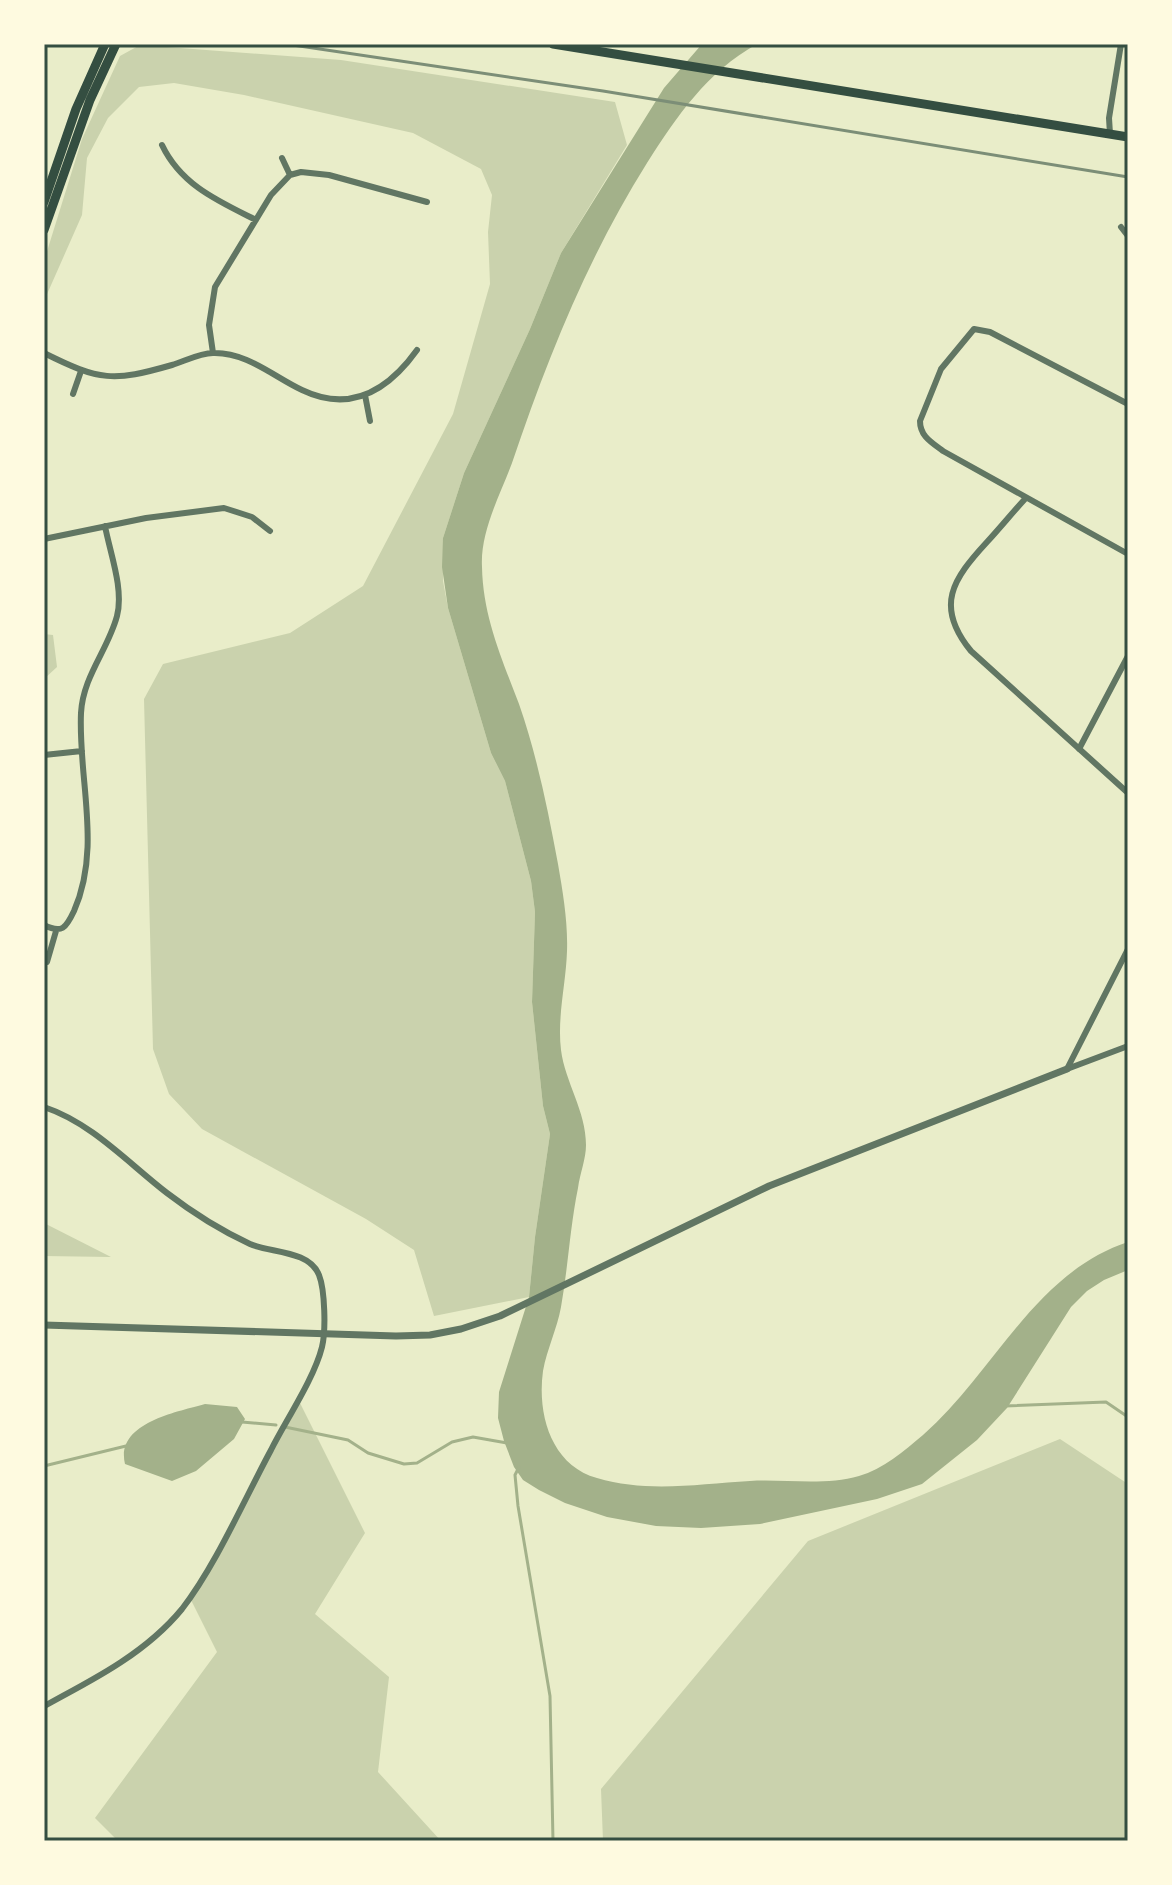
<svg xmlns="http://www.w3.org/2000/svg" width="1172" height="1885" viewBox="0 0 1172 1885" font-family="'Times New Roman',serif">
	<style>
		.green { fill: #cad2ad }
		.water { fill: #a3b18a }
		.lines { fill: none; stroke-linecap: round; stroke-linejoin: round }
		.stream { stroke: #a3b18a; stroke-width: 3 }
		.minor { stroke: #617663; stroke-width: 6 }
		.tertiary { stroke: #617663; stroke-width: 7 }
		.primary { stroke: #344e41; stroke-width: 9 }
		.rail { stroke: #7c8e77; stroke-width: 3 }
		.neatline { fill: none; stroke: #344e41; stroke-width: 3 }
	</style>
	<rect width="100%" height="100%" fill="#e9edc9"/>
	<!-- green -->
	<path class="green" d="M140 45 341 60 615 102 627 145 561 253 530 329 464 473 443 538V581L448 608 491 753 505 781 531 881 535 912 532 1002 543 1106 550 1134 535 1237 529 1297 434 1316 414 1250 366 1219 202 1129 169 1094 153 1049 144 699 163 664 290 633 363 586 453 414 490 284 488 232 492 195 481 169 413 133 244 95 174 83 139 87 108 118 87 158 82 215 44 301V261L82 139 120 56Z
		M44 634 53 635 57 667 44 679Z
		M44 1223 111 1257 44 1256Z
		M298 1399 365 1533 315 1614 389 1677 378 1772 441 1841H118L95 1818 217 1652 191 1600Z
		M1060 1439 1128 1484V1841H603L601 1789 808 1541Z"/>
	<!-- water -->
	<path class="water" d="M702 44H757C707 72 677 116 647 163 587 259 548 357 512 463 500 495 480 532 482 567 483 617 502 659 519 704 537 756 548 810 558 864 563 893 568 922 567 951 566 984 557 1017 561 1050 565 1082 586 1111 586 1145 586 1159 580 1173 578 1188 570 1227 568 1268 561 1307 557 1329 547 1349 543 1371 537 1414 551 1465 597 1478 647 1493 698 1484 750 1481 785 1479 825 1486 859 1476 883 1469 904 1451 923 1435 994 1373 1034 1273 1128 1242V1270L1104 1280 1087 1291 1071 1307 1007 1408 977 1440 922 1484 877 1499 760 1524 701 1528 656 1526 607 1517 565 1503 539 1490 523 1480 514 1467 504 1441 498 1418 499 1392 529 1297 535 1237 550 1134 543 1106 532 1002 535 912 531 881 505 781 491 753 448 608 442 567 443 538 464 473 530 329 561 253 664 88Z
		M205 1404 237 1407 245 1419 234 1439 196 1471 172 1481 125 1464C115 1423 177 1412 205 1404Z"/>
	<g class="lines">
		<!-- stream -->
		<path class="stream" d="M1005 1406 1106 1402 1128 1417
			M242 1422 276 1425
			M285 1427 348 1440 368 1453 404 1464 417 1463 452 1442 473 1437 507 1443
			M44 1466 126 1446
			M519 1467 515 1475 518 1506 550 1696 553 1841"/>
		<!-- minor -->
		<path class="minor" d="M1110 134 1109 118 1121 44
			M162 145C181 185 218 201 256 220
			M282 158 290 175
			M1121 227 1128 236
			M44 353C100 381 113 382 172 365 185 361 200 353 213 353 247 352 274 377 302 390 352 414 389 389 417 350
			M213 353 209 325 215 287 271 195 290 175 301 172 329 175 427 202
			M73 394 81 371
			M365 395 370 421
			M1128 404 990 332 974 329 941 369 920 421C920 436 931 442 943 451L1128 554
			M1025 499C1012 513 1000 528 987 542 953 579 934 606 971 651L1128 793
			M44 539 146 518 224 508 252 517 270 531
			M1079 749 1128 656
			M44 755 82 751
			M44 925C62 934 66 928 74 911 102 847 78 780 81 713 83 676 108 650 117 616 124 589 110 553 105 526
			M47 962 56 931
			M1067 1069 1128 949
			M1067 1069 1128 1046
			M44 1107C92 1123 128 1163 167 1193 193 1213 220 1230 250 1244 270 1253 309 1250 319 1275 325 1290 326 1331 322 1347 314 1379 286 1420 271 1450 244 1500 216 1565 182 1609 146 1653 93 1680 44 1706"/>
		<!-- tertiary -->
		<path class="tertiary" d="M44 1325 396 1336 430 1335 461 1329 500 1316 769 1186 1067 1069"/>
		<!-- primary -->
		<path class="primary" d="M553 44 1128 137
			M44 202 76 109 105 44
			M44 230 90 100 116 44"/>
		<!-- rail -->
		<path class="rail" d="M286 44 603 91 1128 177
			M44 45 51 44"/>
	</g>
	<!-- border -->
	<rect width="1172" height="1885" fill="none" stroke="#fefae0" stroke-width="92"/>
	<rect x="46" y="46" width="1080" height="1793" class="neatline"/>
</svg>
